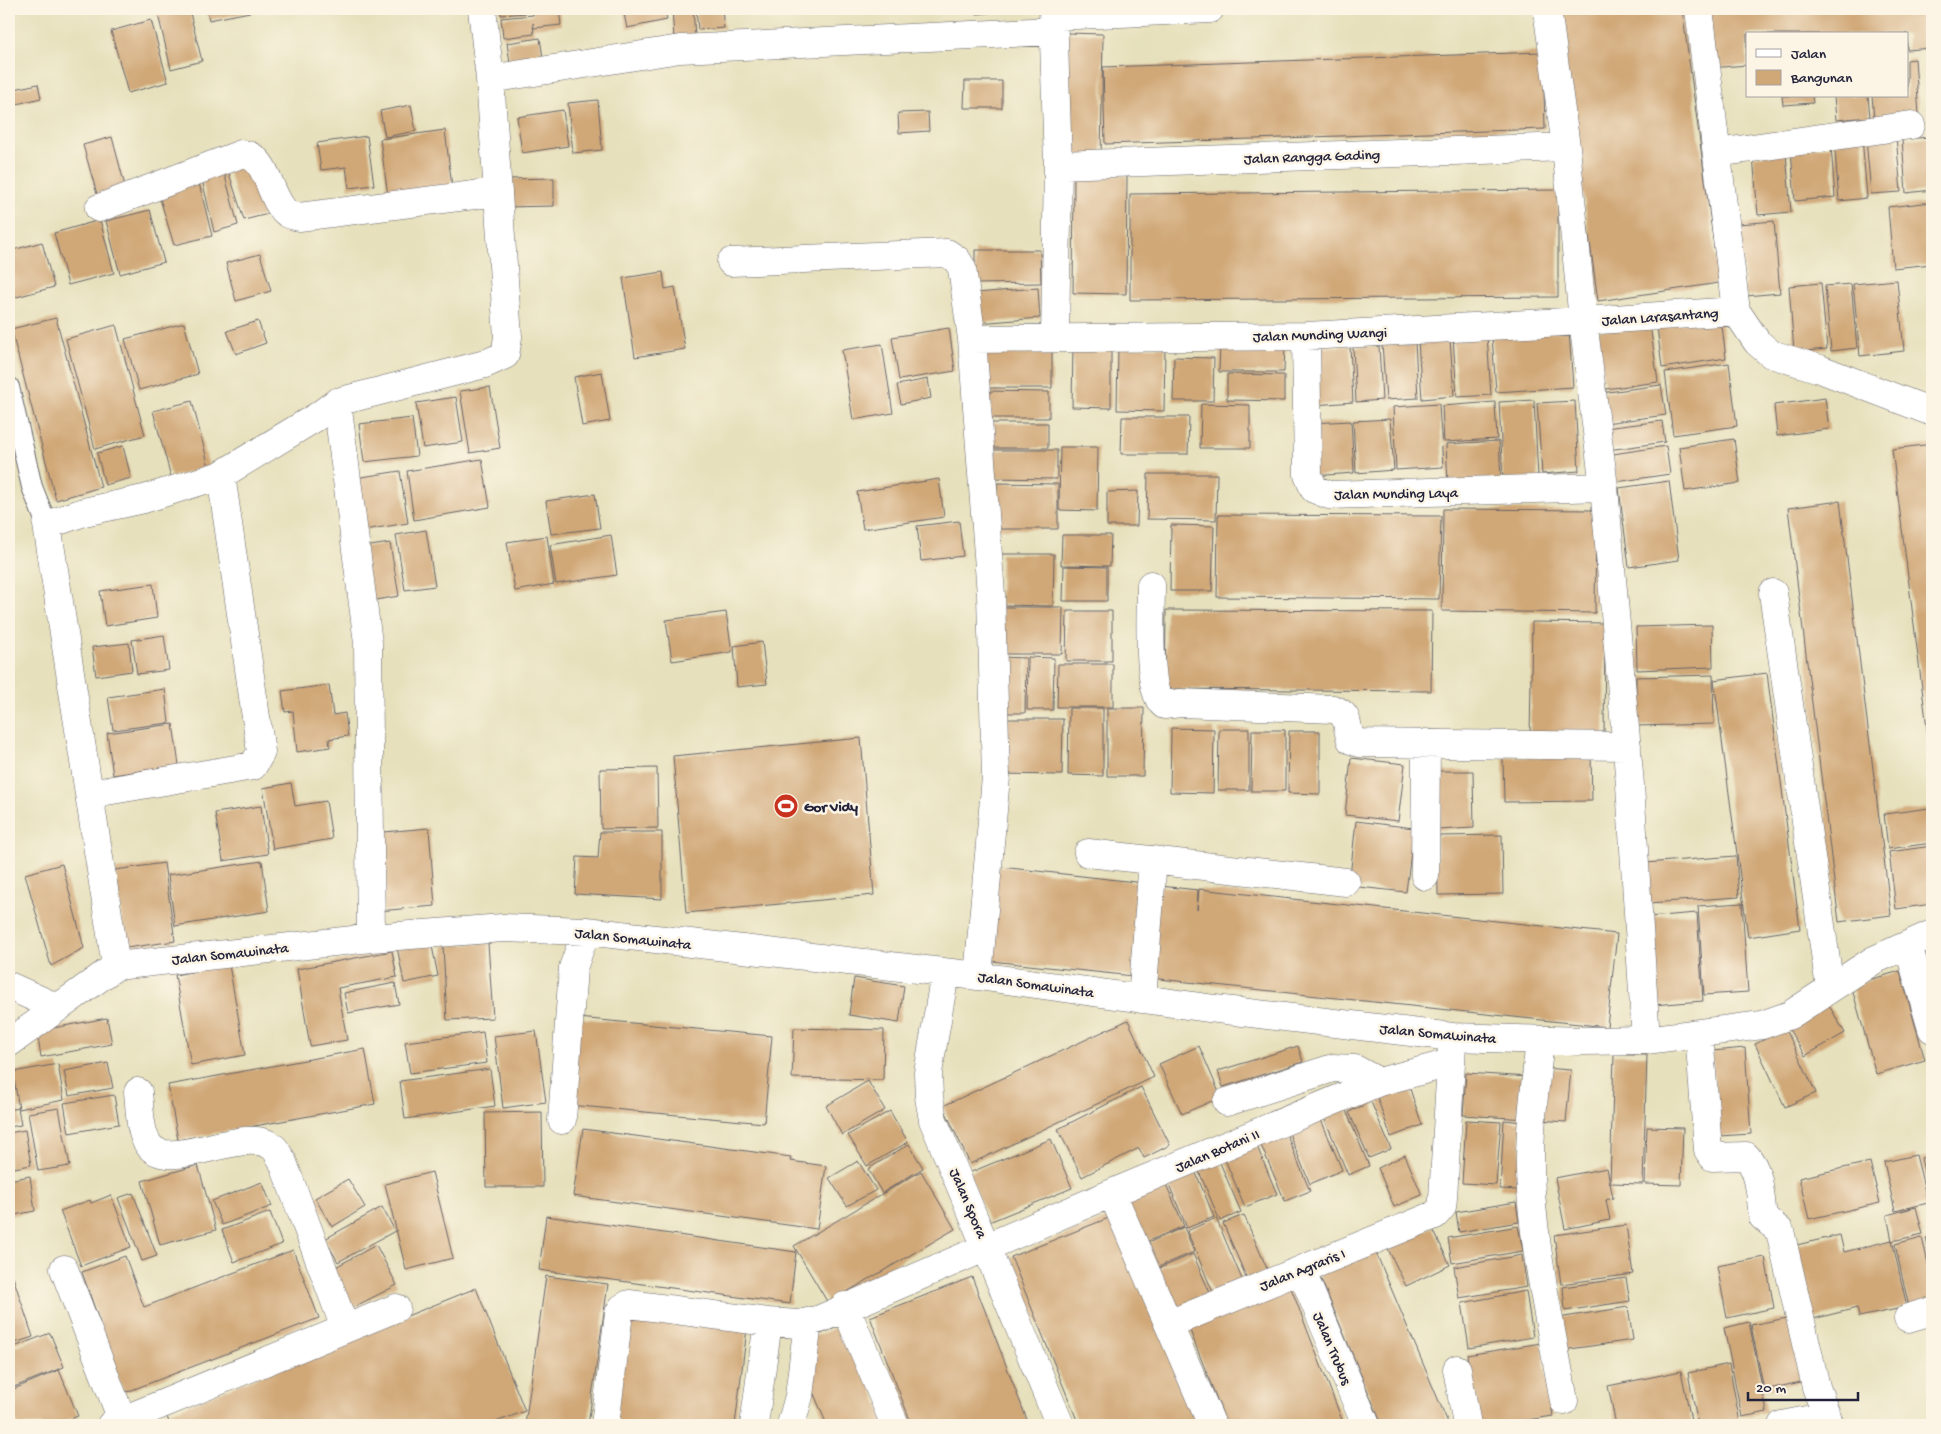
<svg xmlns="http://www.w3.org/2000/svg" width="1941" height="1434" viewBox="0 0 1941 1434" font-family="'Gochi Hand',sans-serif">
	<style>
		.building { fill: #d0a777 }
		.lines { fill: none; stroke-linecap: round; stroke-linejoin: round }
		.service-casing { stroke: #676468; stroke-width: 22 }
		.minor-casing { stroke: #676468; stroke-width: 29 }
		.service { stroke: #fff; stroke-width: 20 }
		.minor { stroke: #fff; stroke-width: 28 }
		.labels { text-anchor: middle; stroke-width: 5; stroke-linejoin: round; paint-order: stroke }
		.street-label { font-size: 15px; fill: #22223b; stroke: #fcf5e5 }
		.poi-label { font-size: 15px; font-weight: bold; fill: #22223b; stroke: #fcf5e5; text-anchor: start }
	</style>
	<rect width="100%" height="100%" fill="#fcf5e5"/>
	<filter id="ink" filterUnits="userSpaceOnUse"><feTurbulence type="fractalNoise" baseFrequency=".02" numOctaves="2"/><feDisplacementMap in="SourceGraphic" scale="10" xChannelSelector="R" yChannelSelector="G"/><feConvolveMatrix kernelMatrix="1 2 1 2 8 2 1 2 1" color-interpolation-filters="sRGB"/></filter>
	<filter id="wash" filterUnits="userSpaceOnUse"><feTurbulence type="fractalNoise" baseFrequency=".0096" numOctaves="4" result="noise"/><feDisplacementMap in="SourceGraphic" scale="20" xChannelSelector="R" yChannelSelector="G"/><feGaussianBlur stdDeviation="1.12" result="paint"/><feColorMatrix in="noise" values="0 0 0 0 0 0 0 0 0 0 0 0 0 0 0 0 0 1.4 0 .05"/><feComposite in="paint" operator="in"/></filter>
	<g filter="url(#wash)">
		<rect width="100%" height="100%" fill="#e6e0bc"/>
		<g id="blocks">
			<!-- building -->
			<path class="building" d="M163 9H189L202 61 171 69 157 10Z
				M207 9H259L260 10 209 20Z
				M500 9H526V13L501 15Z
				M532 9H559L561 25 534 28 533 23 534 34 503 38 501 18 533 15Z
				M623 9H665L667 20 627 28Z
				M672 9H693L695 36 674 38Z
				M696 9H722L724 28 698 30Z
				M977 9H1013V10L977 14Z
				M1558 9H1682L1719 283 1598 301Z
				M1706 9H1932V48L1907 50V34H1747V65L1711 68Z
				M151 20 168 82 128 93 111 31Z
				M1067 33 1103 34 1101 160 1065 159Z
				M540 38 543 58 510 63 507 43Z
				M1543 52 1545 129 1105 144 1103 67Z
				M1915 59 1919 115 1874 119 1872 96H1907V60Z
				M965 81H1002V108H964Z
				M38 84 41 98 13 105 10 90Z
				M1782 96H1812L1813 103 1783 105Z
				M1834 96H1868L1870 117 1836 120Z
				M598 100 602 150 573 153 568 103Z
				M411 105 416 131 385 137 380 111Z
				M563 110 568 146 522 153 517 117Z
				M928 112 929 131 899 133 898 113Z
				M445 130 452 187 388 196 380 139Z
				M367 136 374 185 349 188 346 167 321 170 317 143Z
				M1896 136 1901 192 1871 194 1866 139Z
				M112 137 125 186 97 194 83 145Z
				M1862 137 1867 198 1839 201 1834 139Z
				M1932 137V190L1906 193 1902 139Z
				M1831 146 1835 197 1795 201 1791 150Z
				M1786 153 1791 212 1758 215 1753 156Z
				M253 159 272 213 244 220 227 167Z
				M224 172 238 225 214 232 202 179Z
				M1074 176H1127L1126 294 1073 293Z
				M554 178V206L506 207V179Z
				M198 179 212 236 174 245 158 192Z
				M1558 190V297L1130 300V194Z
				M1932 202V264L1893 268 1888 207Z
				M150 210 164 262 120 274 106 221Z
				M100 220 114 273 68 285 54 233Z
				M1774 221 1780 293 1746 296 1739 224Z
				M42 242 54 287 9 299V251Z
				M975 250H1040L1041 283 975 284Z
				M260 254 271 291 236 301 226 263Z
				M663 272 665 289 675 287 685 349 635 357 623 278Z
				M1897 280 1904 351 1860 356 1853 284Z
				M1821 283 1827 349 1794 352 1789 286Z
				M1851 284 1857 348 1831 351 1825 286Z
				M1038 288 1040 318 978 323 976 293Z
				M56 318 101 487 56 500 11 329Z
				M1721 318 1726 358 1662 368 1657 327Z
				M258 321 266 343 236 354 227 331Z
				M184 323 198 374 139 390 125 339Z
				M1650 324 1658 382 1605 389 1597 331Z
				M116 325 145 435 95 449 66 339Z
				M949 328 955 371 899 380 892 337Z
				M1569 331 1573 387 1496 392 1492 336Z
				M1487 335 1491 395 1457 397 1453 337Z
				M1450 339 1454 396 1422 399 1418 341Z
				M1415 341 1418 398 1386 400 1382 343Z
				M882 344 893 413 853 420 842 350Z
				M982 345 1052 346V388H982Z
				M1073 345 1111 346V408L1072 407Z
				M1220 345H1285L1284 372H1219Z
				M1350 346 1353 402 1315 405 1312 348Z
				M1379 346 1382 400 1356 402 1353 347Z
				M1118 347H1165L1164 411 1117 410Z
				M1174 357 1214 358 1213 401H1173Z
				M1729 363 1737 426 1673 435 1665 372Z
				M602 372 610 421 582 426 574 377Z
				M1227 374 1284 375V401L1227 400Z
				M928 379 931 398 901 404 897 385Z
				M1661 385 1666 415 1605 423 1601 393Z
				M490 387 500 448 470 453 460 391Z
				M985 391 1049 392V418H985Z
				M456 397 463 442 423 448 416 403Z
				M1825 398 1829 429 1777 436 1774 405Z
				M1534 400 1538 477 1503 480 1499 402Z
				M192 401 209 467 171 477 153 411Z
				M1575 401 1579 471 1542 474 1537 403Z
				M1495 402 1497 439 1444 442 1442 406Z
				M1201 404 1250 405V448H1200Z
				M1439 404 1443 467 1396 470 1393 407Z
				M1122 417H1189L1188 454H1121Z
				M412 418 417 456 364 462 359 424Z
				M1390 419 1394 470 1356 473 1353 421Z
				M1351 421 1354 473 1313 476 1310 423Z
				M1662 421 1665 442 1608 450 1605 428Z
				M989 423H1048V448H988Z
				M1734 439 1740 483 1685 491 1679 447Z
				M1499 441 1501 479 1448 483 1446 444Z
				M1932 444V760H1931L1892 449Z
				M123 446 131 478 105 485 97 453Z
				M1666 446 1670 474 1616 482 1613 454Z
				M1060 447H1098L1097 511 1059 510Z
				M990 450H1057V479L990 478Z
				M482 459 490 507 414 520 407 471Z
				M400 471 408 523 364 530 355 478Z
				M1148 474H1217L1216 520 1147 519Z
				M939 479 944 517 863 529 857 492Z
				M1669 481 1679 560 1629 567 1619 488Z
				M997 483 1058 484V529H997Z
				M1138 491 1137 526H1107V492Z
				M595 494 600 528 551 534 546 501Z
				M1840 501 1891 915 1839 922 1788 508Z
				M1443 509 1596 510 1595 613 1442 611Z
				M1218 515 1441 516 1439 599 1217 597Z
				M959 521 963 556 921 561 917 526Z
				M1171 525 1214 526 1212 591H1170Z
				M426 530 435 586 405 590 396 535Z
				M611 535 617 575 556 584 550 545Z
				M1062 535H1111L1110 566 1061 565Z
				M547 536 554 584 515 591 507 542Z
				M390 543 399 596 365 602 357 548Z
				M1001 554H1054L1053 606 1000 605Z
				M1064 566 1107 567V601H1063Z
				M153 584 157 618 105 626 100 591Z
				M997 607H1063L1062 654H997Z
				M1166 610 1432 611 1431 691 1165 689Z
				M1067 611H1112V661H1066Z
				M726 612 732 652 672 661 666 620Z
				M1532 622 1605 623 1604 739 1530 738Z
				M1712 625 1713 667 1637 670 1636 627Z
				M164 635 169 670 137 674 132 640Z
				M762 642 767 684 737 687 734 646Z
				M129 643 132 671 96 676 92 647Z
				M999 657 1026 658 1025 713H997Z
				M1028 657 1054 658 1053 710H1027Z
				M1058 664H1113V707H1057Z
				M1767 673 1800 929 1748 937 1714 680Z
				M1713 675 1714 724 1636 726V677Z
				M329 685 333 715 345 713 348 736 329 739 330 747 297 752 293 711 285 712 282 691Z
				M165 689 169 723 113 730 108 697Z
				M1069 708H1103V776L1068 775Z
				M1107 708H1144L1143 776H1107Z
				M1001 719H1063L1062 775 1000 774Z
				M173 724 179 765 113 775 107 733Z
				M1171 728 1214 729 1213 793 1170 792Z
				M1219 729H1249V790H1218Z
				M1252 730H1285V791H1251Z
				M1289 731H1320V794L1288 793Z
				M861 738 874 895 686 913 673 756Z
				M1591 756 1592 801 1504 802 1503 758Z
				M1351 758 1405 764 1398 821 1345 815Z
				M657 768 658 828 601 829 600 769Z
				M1436 771H1473L1474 828 1437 830Z
				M291 783 295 806 326 801 332 839 273 849 263 788Z
				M261 806 268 854 223 861 215 813Z
				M1930 808 1932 843 1888 849 1884 814Z
				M1356 821 1414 828 1406 892 1349 886Z
				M429 828 435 906 378 911 372 833Z
				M600 832H662V899L575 894 577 857 598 858Z
				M1502 835 1503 894 1438 895 1437 836Z
				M1932 846V904L1896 909 1889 852Z
				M1736 856 1739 897 1648 903 1645 863Z
				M262 861 269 911 175 926 168 875Z
				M164 863 175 941 126 948 115 870Z
				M62 864 84 948 51 966 25 874Z
				M992 866 1144 883 1133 976 981 960Z
				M1160 886 1198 890 1197 910 1199 889 1617 934 1607 1027 1150 978Z
				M1742 903 1748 992 1704 995 1698 906Z
				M1697 913 1703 1001 1653 1005 1647 917Z
				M431 941 438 976 404 983 397 947Z
				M488 943 493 1018 447 1020 443 946Z
				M392 951 397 977 338 988 347 1040 310 1046 297 969Z
				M229 965 245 1055 191 1065 175 975Z
				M1900 971 1925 1060 1876 1074 1851 985Z
				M854 978 904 986 899 1023 849 1015Z
				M395 983 399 1004 348 1013 344 993Z
				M1827 1002 1845 1033 1805 1056 1787 1026Z
				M107 1018 112 1044 41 1057 37 1031Z
				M578 1018 772 1036 764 1123 569 1105Z
				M1128 1020 1154 1077 970 1164 943 1106Z
				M794 1028 884 1030 883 1080 792 1078Z
				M1786 1029 1816 1093 1785 1107 1755 1044Z
				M536 1031 546 1102 503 1108 494 1036Z
				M483 1032 487 1063 410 1073 405 1042Z
				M1199 1046 1221 1097 1182 1114 1159 1064Z
				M1298 1046 1303 1062 1223 1087 1218 1071Z
				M1745 1048 1751 1134 1719 1136 1712 1051Z
				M365 1049 375 1104 178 1140 168 1085Z
				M1614 1055H1647L1643 1184 1610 1183 1613 1198 1606 1200 1610 1220 1565 1229 1555 1178 1607 1168 1610 1183Z
				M108 1063 113 1088 69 1096 64 1071Z
				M58 1064 64 1100 19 1109 13 1072Z
				M1544 1068 1571 1070 1566 1122 1539 1120Z
				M490 1069 495 1106 405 1119 400 1081Z
				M1466 1073 1529 1077 1526 1119 1463 1115Z
				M868 1081 885 1110 842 1135 826 1106Z
				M1409 1086 1422 1125 1391 1137 1377 1097Z
				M1141 1087 1170 1145 1144 1158 1139 1148 1082 1177 1058 1129Z
				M114 1095 119 1124 69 1133 64 1103Z
				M1371 1102 1391 1149 1369 1158 1349 1112Z
				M18 1108 21 1125 9 1127V1110Z
				M59 1108 70 1166 38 1171 28 1113Z
				M1345 1108 1369 1166 1348 1175 1324 1117Z
				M890 1111 908 1142 867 1166 848 1135Z
				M542 1112 543 1187H486L485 1113Z
				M1320 1117 1342 1170 1310 1184 1288 1131Z
				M1466 1120 1501 1122 1496 1185 1462 1183Z
				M1504 1120 1522 1122 1518 1190 1500 1189Z
				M1647 1127 1683 1128 1681 1185 1645 1184Z
				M583 1129 791 1157 790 1161 826 1166 817 1229 573 1196Z
				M25 1130 31 1165 9 1169V1133Z
				M1286 1133 1310 1191 1285 1201 1260 1143Z
				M1051 1139 1072 1188 989 1222 969 1173Z
				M909 1144 923 1168 882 1193 868 1169Z
				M1256 1144 1277 1194 1245 1207 1224 1157Z
				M1405 1155 1422 1195 1394 1207 1378 1168Z
				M1916 1155 1928 1203 1895 1211 1884 1162Z
				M1932 1156V1205H1931L1921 1158Z
				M1218 1158 1241 1212 1220 1221 1197 1167Z
				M858 1161 876 1190 847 1206 829 1178Z
				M1870 1162 1880 1203 1809 1219 1799 1178Z
				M198 1165 216 1230 160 1245 142 1181Z
				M1193 1166 1214 1217 1187 1228 1166 1177Z
				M921 1171 955 1229 828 1303 794 1246Z
				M432 1172 453 1258 406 1270 385 1184Z
				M30 1176 35 1211 9 1216V1180Z
				M348 1179 365 1207 332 1227 315 1198Z
				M262 1182 272 1206 222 1225 212 1201Z
				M1165 1182 1184 1226 1141 1244 1123 1200Z
				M133 1193 157 1256 142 1261 118 1198Z
				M111 1195 131 1247 81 1266 60 1211 90 1200 91 1203Z
				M1516 1202 1519 1222 1459 1232 1456 1212Z
				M382 1207 395 1231 338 1262 325 1239Z
				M1916 1207 1923 1234 1892 1241 1887 1215Z
				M270 1212 282 1244 234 1262 222 1230Z
				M1116 1215 1201 1425H1079L1011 1257Z
				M1244 1215 1268 1271 1247 1279 1223 1223Z
				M546 1216 796 1252 790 1304 539 1270Z
				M1216 1218 1244 1284 1215 1297 1187 1231Z
				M1626 1225 1633 1274 1561 1284 1554 1235Z
				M1518 1226 1523 1251 1452 1263 1448 1238Z
				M1184 1227 1194 1252 1151 1270 1141 1246Z
				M1432 1227 1450 1265 1406 1286 1388 1249Z
				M1840 1235 1844 1252 1892 1240 1907 1307 1859 1317 1857 1308 1805 1321 1788 1247Z
				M1932 1236V1260H1931L1926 1238Z
				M1922 1237 1932 1281V1301L1909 1307 1895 1244Z
				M376 1245 397 1285 350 1309 330 1270Z
				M1374 1248 1449 1425H1382L1318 1272Z
				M293 1250 319 1318 124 1393 98 1324 100 1323 82 1272 125 1256 144 1307Z
				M1193 1254 1213 1300 1173 1317 1153 1271Z
				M1522 1255 1527 1287 1459 1298 1454 1267Z
				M1765 1257 1774 1308 1727 1318 1717 1266Z
				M9 1265 33 1337 9 1345Z
				M546 1276 608 1284 588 1425H525Z
				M972 1277 1029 1425H912L870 1317Z
				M1626 1278 1630 1301 1565 1311 1563 1287Z
				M476 1288 525 1411 488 1425H170L166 1414Z
				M1291 1288 1344 1425H1227L1189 1328Z
				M1526 1291 1533 1337 1469 1348 1462 1303Z
				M1628 1307 1633 1340 1563 1350 1558 1318Z
				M628 1316 747 1329 735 1425H615Z
				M1797 1316 1810 1380 1764 1390 1751 1325Z
				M1749 1322 1767 1412 1742 1417 1724 1328Z
				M845 1324 887 1425H827L809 1382 811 1338Z
				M50 1333 64 1367 9 1389V1349Z
				M1541 1343 1553 1416 1495 1425H1479L1467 1355Z
				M1729 1364 1740 1423 1730 1425H1698L1688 1373Z
				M59 1370 78 1416 55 1425H18L9 1404V1391Z
				M1681 1371 1692 1425H1616L1608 1386Z"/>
		</g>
	</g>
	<g filter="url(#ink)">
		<use href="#blocks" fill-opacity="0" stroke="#676468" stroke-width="1"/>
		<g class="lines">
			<defs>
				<path id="service" d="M9 387 32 487 47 525"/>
				<path id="minor" d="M1053 9 1058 165 1055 338
					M1547 9 1566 147 1583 321 1604 487 1630 785 1646 1040
					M1699 9 1736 311 1757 342 1771 354 1820 369 1932 412
					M1054 16 1210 9
					M490 79 680 49 1053 31
					M1717 153 1911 125
					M1058 165 1566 147
					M99 208 241 154C269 154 268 199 287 213 290 215 295 216 299 217L498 192
					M731 262 947 253 957 260 962 268 972 339 991 595 996 777 978 976
					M1306 336 1308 475 1314 489 1329 495 1604 487
					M972 339 1306 336 1583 321 1736 311
					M337 402 368 643 371 938
					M1151 585C1151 609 1146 692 1164 705L1180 703 1333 709C1351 715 1345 725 1351 740L1359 743 1627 746
					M1773 593 1830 988
					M89 794 253 766 261 752 221 475
					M1088 853 1346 882
					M1425 876 1426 743
					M1908 945 1932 1029
					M116 966 47 525 84 512 144 499 221 475 318 416 337 402 485 364 505 355 508 337 490 79 482 9
					M945 973 928 1073 929 1097 933 1120 1060 1425
					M9 986 58 1008
					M1142 999 1153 860
					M1699 1033 1708 1150 1713 1157 1746 1156C1761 1172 1760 1197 1763 1217L1780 1231 1816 1387 1830 1425
					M1540 1040C1535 1090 1527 1141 1531 1192 1536 1262 1552 1332 1564 1401
					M9 1043 116 966 371 938 503 928 586 931 978 976 1208 1008 1453 1037 1585 1041 1646 1040 1762 1025 1790 1015 1874 960 1932 934
					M138 1092C140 1108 139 1131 148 1144 168 1175 244 1124 273 1147 277 1150 279 1156 282 1160L345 1328
					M1227 1102 1333 1068 1355 1069 1379 1082
					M562 1120 573 968 586 931
					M1112 1193 1212 1425
					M64 1269 122 1420
					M1301 1270 1366 1425
					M845 1306 895 1425
					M1908 1318 1932 1311
					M1169 1324 1435 1215 1442 1207 1443 1198 1452 1046
					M1457 1369 1467 1425
					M111 1425 396 1308
					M605 1425 619 1313 622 1308 629 1304 768 1322 799 1324 820 1319 1112 1193 1379 1082 1450 1063
					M754 1425 768 1322
					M791 1425 799 1396 808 1322
					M1782 1425 1827 1416"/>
			</defs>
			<!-- service casing -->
			<use href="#service" class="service-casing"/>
			<!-- minor casing -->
			<use href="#minor" class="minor-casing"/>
			<!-- service -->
			<use href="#service" class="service"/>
			<!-- minor -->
			<use href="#minor" class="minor"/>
		</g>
	</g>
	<!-- icons -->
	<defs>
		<symbol id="stadium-disc" viewBox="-11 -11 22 22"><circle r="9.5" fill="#c8321e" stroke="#fcf5e5"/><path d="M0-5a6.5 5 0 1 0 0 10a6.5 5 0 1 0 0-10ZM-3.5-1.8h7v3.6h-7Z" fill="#fff"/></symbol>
	</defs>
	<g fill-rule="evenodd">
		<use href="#stadium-disc" x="772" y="792" width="28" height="28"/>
	</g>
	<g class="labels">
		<!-- street labels -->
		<g class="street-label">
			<text transform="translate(1312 156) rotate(-2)" y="5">Jalan Rangga Gading</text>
			<text transform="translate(1660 316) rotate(-4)" y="5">Jalan Larasantang</text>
			<text transform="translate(1320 334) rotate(-2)" y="5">Jalan Munding Wangi</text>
			<text transform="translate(1396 493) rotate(-1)" y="5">Jalan Munding Laya</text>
			<text transform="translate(633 938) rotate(6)" y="5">Jalan Somawinata</text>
			<text transform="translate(230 953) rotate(-6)" y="5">Jalan Somawinata</text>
			<text transform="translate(1036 984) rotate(8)" y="5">Jalan Somawinata</text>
			<text transform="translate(1438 1033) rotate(5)" y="5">Jalan Somawinata</text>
			<text transform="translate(1217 1150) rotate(-23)" y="5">Jalan Botani II</text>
			<text transform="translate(969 1203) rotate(67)" y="5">Jalan Spora</text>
			<text transform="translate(1302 1269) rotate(-22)" y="5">Jalan Agraris I</text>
			<text transform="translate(1333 1348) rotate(67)" y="5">Jalan Trubus</text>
		</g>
		<!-- poi labels -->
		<g class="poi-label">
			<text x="804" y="811">Gor Vidy</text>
		</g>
	</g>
	<!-- margin -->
	<rect width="1941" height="1434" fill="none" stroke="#fcf5e5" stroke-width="30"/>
	<!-- legend -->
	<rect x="1746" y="32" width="162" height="65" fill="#fcf5e5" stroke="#a5a1a1"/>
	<rect x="1756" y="49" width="25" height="8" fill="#ffffff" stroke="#a5a1a1"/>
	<text x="1791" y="58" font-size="15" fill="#22223b">Jalan</text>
	<rect x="1756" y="70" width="25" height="15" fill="#d0a777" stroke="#a5a1a1"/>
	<text x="1791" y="82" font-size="15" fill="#22223b">Bangunan</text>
	<!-- scale -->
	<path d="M1748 1392v8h110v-8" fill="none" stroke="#22223b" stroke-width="2.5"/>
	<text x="1756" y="1392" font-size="15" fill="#22223b" stroke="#fcf5e5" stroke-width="4" paint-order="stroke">20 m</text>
</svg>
